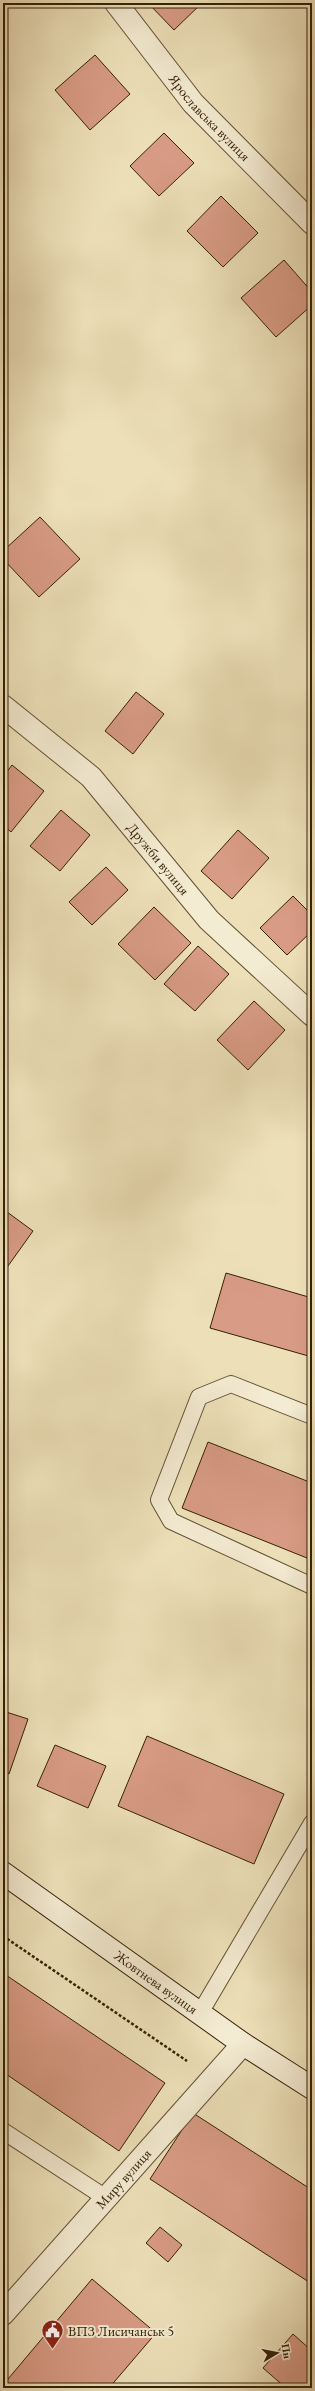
<svg xmlns="http://www.w3.org/2000/svg" width="315" height="2391" viewBox="0 0 315 2391" font-family="'EB Garamond',serif">
	<style>
		.building { fill: #d89b85; stroke: #352006 }
		.lines { fill: none; stroke-linecap: round; stroke-linejoin: round }
		.lane-casing { stroke: #635033; stroke-width: 18 }
		.street-casing { stroke: #635033; stroke-width: 24 }
		.secondary-casing { stroke: #352006; stroke-width: 24 }
		.path { stroke: #352006; stroke-width: 2.5; stroke-dasharray: 3 2; stroke-linecap: butt }
		.lane { stroke: #f3ebd2; stroke-width: 16 }
		.street { stroke: #f3ebd2; stroke-width: 22 }
		.secondary { stroke: #f3ebd2; stroke-width: 22 }
		.labels { text-anchor: middle; stroke-width: 4; stroke-linejoin: round; paint-order: stroke }
		.street-label { font-size: 14px; fill: #352006; stroke: #f3ebd2 }
		.poi-label { font-size: 14px; fill: #352006; stroke: #f3ebd2; text-anchor: start }
	</style>
	<rect width="100%" height="100%" fill="#ede0b9"/>
	<filter id="stains"><feTurbulence type="fractalNoise" baseFrequency=".005" numOctaves="4"/><feColorMatrix values="0 0 0 0 .2 0 0 0 0 .09 0 0 0 0 .02 0 0 0 .5 -.17"/></filter>
	<radialGradient id="worn" r=".72"><stop offset=".6" stop-color="#630" stop-opacity="0"/><stop offset="1" stop-color="#630" stop-opacity=".3"/></radialGradient>
	<!-- building -->
	<path class="building" d="M148 3H202L174 30Z
		M95 55 130 94 90 130 55 90Z
		M164 133 194 163 159 196 130 166Z
		M221 196 258 233 223 267 187 231Z
		M284 260 312 292V305L276 337 241 298Z
		M40 517 80 559 39 597 3 559V551Z
		M136 692 164 714 133 754 105 731Z
		M12 765 44 791 11 832 3 825V777Z
		M61 810 90 835 60 871 30 846Z
		M238 830 269 858 232 899 201 871Z
		M106 867 128 890 92 925 69 902Z
		M293 896 312 915V931L287 955 260 928Z
		M154 907 191 943 155 980 118 944Z
		M198 946 229 974 195 1011 164 984Z
		M254 1001 285 1030 248 1070 217 1040Z
		M3 1209 33 1231 3 1273Z
		M226 1273 312 1298V1357L210 1328Z
		M208 1442 312 1483V1560L182 1508Z
		M3 1711 28 1719 9 1774 3 1771Z
		M147 1736 284 1794 254 1864 118 1806Z
		M55 1745 106 1766 88 1808 37 1786Z
		M3 1973 165 2083 119 2151 3 2072Z
		M193 2113 312 2190V2284L150 2179Z
		M160 2227 182 2245 168 2262 146 2243Z
		M92 2279 156 2333 109 2388H3V2385Z
		M293 2334 312 2351V2388H286L263 2368Z"/>
	<g class="lines">
		<defs>
			<path id="lane" d="M312 1416 231 1384 199 1397 159 1500 171 1521 312 1586
				M200 2013 312 1823
				M3 2131 106 2198"/>
			<g id="street">
				<path id="s1" d="M116 3 193 103 312 223"/>
				<path id="s2" d="M3 706 91 777 209 920 312 1015"/>
				<path id="s3" d="M3 2314 243 2044"/>
			</g>
			<g id="secondary">
				<path id="s4" d="M3 1873 243 2044 312 2088"/>
			</g>
		</defs>
		<!-- lane casing -->
		<use href="#lane" class="lane-casing"/>
		<!-- street casing -->
		<use href="#street" class="street-casing"/>
		<!-- secondary casing -->
		<use href="#secondary" class="secondary-casing"/>
		<!-- path -->
		<path class="path" d="M3 1936 187 2061"/>
		<!-- lane -->
		<use href="#lane" class="lane"/>
		<!-- street -->
		<use href="#street" class="street"/>
		<!-- secondary -->
		<use href="#secondary" class="secondary"/>
	</g>
	<!-- icons -->
	<defs>
		<symbol id="civic-pin" viewBox="-11 -11 22 30"><path d="M0 17L-7.5 6A9.5 9.5 0 1 1 7.5 6Z" fill="#8f2418" stroke="#f3ebd2"/><path d="M-.6-6.5H3V-4.5H.6V-3L4-1V1h2V6H-6V1h2V-1L-.6-3ZM-1.2 2.5V6h2.4V2.5Z" fill="#fff"/></symbol>
	</defs>
	<g fill-rule="evenodd">
		<use href="#civic-pin" x="40" y="2318" width="25" height="34"/>
	</g>
	<g class="labels">
		<!-- street labels -->
		<g class="street-label">
			<text dy="5" stroke="none"><textPath href="#s1" startOffset="148">Ярославська вулиця</textPath></text>
			<text dy="5" stroke="none"><textPath href="#s2" startOffset="219">Дружби вулиця</textPath></text>
			<text dy="5" stroke="none"><textPath href="#s4" startOffset="188">Жовтнева вулиця</textPath></text>
			<text dy="5" stroke="none"><textPath href="#s3" startOffset="181">Миру вулиця</textPath></text>
		</g>
		<!-- poi labels -->
		<g class="poi-label">
			<text x="68" y="2336">ВПЗ Лисичанськ 5</text>
		</g>
	</g>
	<!-- margin -->
	<rect width="315" height="2391" fill="none" stroke="#ede0b9" stroke-width="16"/>
	<rect x="4" y="4" width="307" height="2383" fill="none" stroke="#352006" stroke-width="2"/>
	<rect x="8" y="8" width="299" height="2375" fill="none" stroke="#352006"/>
	<!-- north arrow -->
	<g transform="translate(277 2353) rotate(80)" stroke="#f3ebd2" stroke-width="3" paint-order="stroke">
	<path d="M0-3L7 15L0 10L-7 15Z" fill="#352006"/>
	<text y="-6" font-size="11" font-weight="bold" text-anchor="middle" fill="#352006">Пн</text>
	</g>
	<rect width="100%" height="100%" filter="url(#stains)"/>
	<rect width="100%" height="100%" fill="url(#worn)"/>
</svg>
